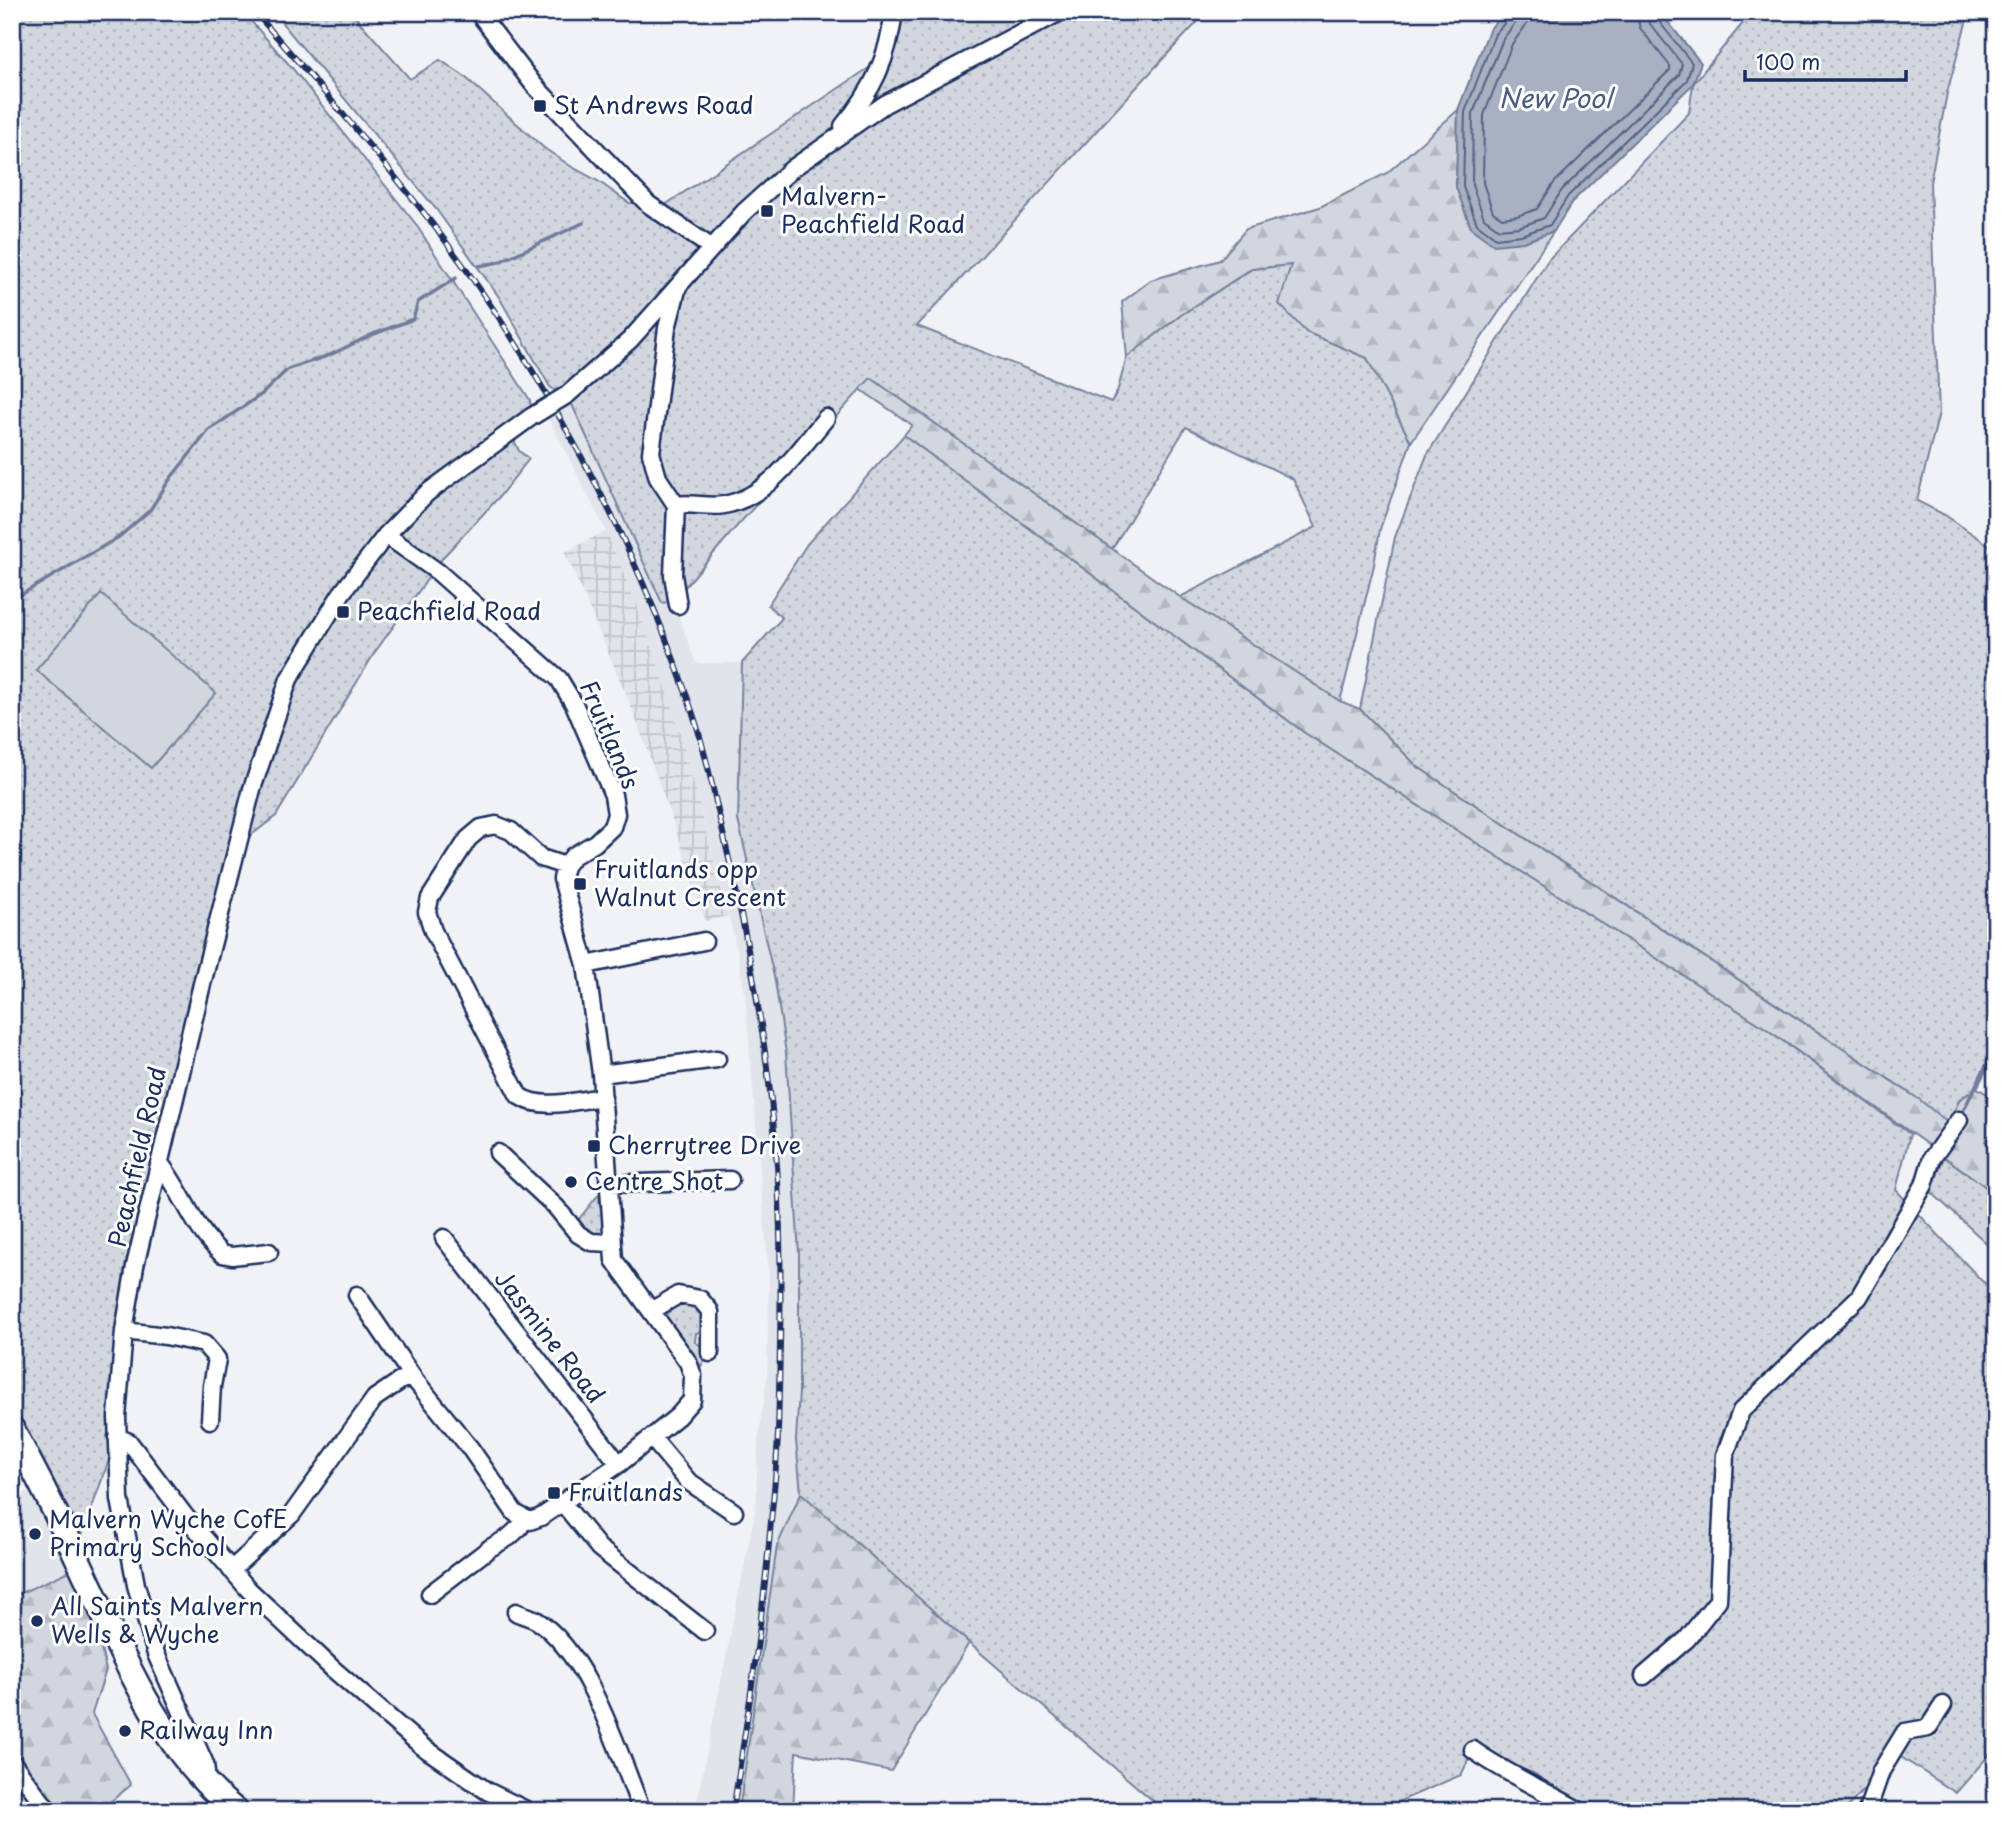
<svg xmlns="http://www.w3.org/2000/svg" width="2008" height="1823" viewBox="0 0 2008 1823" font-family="'Playpen Sans',sans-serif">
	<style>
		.built { fill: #e1e4ea }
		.industrial { fill: url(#industrial-grid) }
		.grass { fill: url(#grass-dots); stroke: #76829e; stroke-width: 2 }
		.forest { fill: url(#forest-firs); stroke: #76829e; stroke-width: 2 }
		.park { fill: #d2d6df; stroke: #76829e; stroke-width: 2 }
		.water { fill: #a8b0c2; stroke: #707c9a; stroke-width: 2 }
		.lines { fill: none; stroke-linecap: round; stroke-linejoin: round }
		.shore { stroke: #536386; stroke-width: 2 }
		.stream { stroke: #707c9a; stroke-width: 3.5 }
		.minor-casing { stroke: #1b2f5e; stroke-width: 21 }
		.highway-casing { stroke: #1b2f5e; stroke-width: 28 }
		.minor { stroke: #fff; stroke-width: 16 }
		.highway { stroke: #fff; stroke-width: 23 }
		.rail-casing { stroke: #1b2f5e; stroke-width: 6 }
		.rail { stroke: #fff; stroke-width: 3.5; stroke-dasharray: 10; stroke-linecap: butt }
		.minor-bridge-casing { stroke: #1b2f5e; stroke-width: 21; stroke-linecap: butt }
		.minor-bridge { stroke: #fff; stroke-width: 16 }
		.poi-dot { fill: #1b2f5e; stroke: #fff; stroke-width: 2.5 }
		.labels { text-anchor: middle; stroke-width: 6; stroke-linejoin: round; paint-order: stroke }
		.poi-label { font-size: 24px; fill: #1b2f5e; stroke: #fff; text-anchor: start }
		.street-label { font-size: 24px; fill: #1b2f5e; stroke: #fff }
		.water-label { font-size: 26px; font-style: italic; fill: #4c5c81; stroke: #fff }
	</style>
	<defs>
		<pattern id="industrial-grid" width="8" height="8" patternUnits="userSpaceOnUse" patternTransform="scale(1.75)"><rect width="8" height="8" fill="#e1e4ea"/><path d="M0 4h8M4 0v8" fill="none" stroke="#c0c4cb"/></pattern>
		<pattern id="grass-dots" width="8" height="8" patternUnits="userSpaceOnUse" patternTransform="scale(1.75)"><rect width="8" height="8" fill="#d2d6df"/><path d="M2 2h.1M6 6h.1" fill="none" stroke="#b4b8c2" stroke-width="1.8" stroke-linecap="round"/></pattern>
		<pattern id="forest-firs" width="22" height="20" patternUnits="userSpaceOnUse" patternTransform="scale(1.75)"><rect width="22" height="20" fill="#d2d6df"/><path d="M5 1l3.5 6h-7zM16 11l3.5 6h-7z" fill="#b4b8c2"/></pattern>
	</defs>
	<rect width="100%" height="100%" fill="#f1f2f5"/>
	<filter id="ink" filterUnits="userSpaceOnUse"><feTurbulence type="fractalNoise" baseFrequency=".0143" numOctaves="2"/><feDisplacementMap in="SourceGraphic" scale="14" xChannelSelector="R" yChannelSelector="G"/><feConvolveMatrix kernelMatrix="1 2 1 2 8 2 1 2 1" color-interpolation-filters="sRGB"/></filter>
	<g filter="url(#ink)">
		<!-- built -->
		<path class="built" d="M570 400 662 603 673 601 696 663H742L743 665 738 820 775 981 786 1053 799 1254V1391L796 1440 801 1493 750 1811H695L756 1507 758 1443 767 1378 769 1277 745 994 736 945 688 760 640 613 606 531 547 415Z
			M36 1488 76 1568 12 1597V1499Z"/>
		<!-- industrial -->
		<path class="industrial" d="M606 531 640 613 667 692 688 760 728 916 705 921 674 824 631 706 565 552Z"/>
		<!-- grass -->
		<path class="grass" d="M12 12H243L293 69 415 223 530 400 533 423 523 429 514 440 519 451 529 459 499 497 444 556 375 652 276 816 236 847 135 1266 117 1437 78 1547 33 1445 12 1408Z
			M273 12H351L410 79 440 60 464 76 544 148 572 167 598 181 629 203 665 205 894 51 900 12H1207C1109 115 1015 222 917 326L1111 402 1117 392 1127 357 1181 315 1252 269 1292 265 1306 332 1367 358 1411 442 1380 529 1374 565 1340 702 1180 597 1316 527 1293 479 1186 427 1112 549 871 378 737 526 673 601 662 603 570 400 550 387 499 297 436 209Z
			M1752 12H1969L1947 93 1930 183 1939 413 1917 501 1945 515 1996 550V1052L1977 1088 1960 1099 1949 1123 1904 1089 1418 767 1360 709 1395 537 1427 455 1548 260 1689 113 1693 84Z
			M904 435 1305 733 1764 1027 1910 1134 1896 1190 1983 1282 1996 1289V1747L1956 1793 1887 1748 1869 1784 1844 1811H1591L1533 1773 1473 1751 1461 1775 1400 1801 1395 1811H1165L969 1643 801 1493 796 1440 799 1391V1254L786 1053 775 981 738 820 742 663 782 618 768 605 807 544Z
			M1944 1157 1996 1194V1252L1931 1192Z
			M599 1194 600 1206 606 1213C606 1227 607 1234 593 1239L579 1226V1219Z
			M681 1300 704 1306V1331L696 1333 695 1342 703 1347 707 1358 701 1366 666 1319C667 1308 672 1304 681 1300Z"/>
		<!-- forest -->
		<path class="forest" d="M1458 110 1456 187 1523 242 1554 231 1411 442 1367 358 1306 332 1279 304 1291 265 1251 269 1181 315 1127 357 1122 302 1151 280 1220 260 1246 229 1320 207 1387 173Z
			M871 378 1180 597 1340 701 1360 709 1418 767 1920 1100 1948 1123 1960 1099 1977 1088 1996 1099V1129L1985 1141 1996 1149V1194L1764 1027 1305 733 904 435 912 425 860 389Z
			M801 1493 969 1643 891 1771 796 1752 793 1811H739L777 1546Z
			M76 1568 91 1606 106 1670 92 1714 131 1785 99 1811H12V1597Z"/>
		<!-- park -->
		<path class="park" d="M101 594 216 693 151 768 36 670Z"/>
		<!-- water -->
		<path class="water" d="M1504 12H1660L1701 63 1693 84 1573 201 1554 231 1523 242 1494 245 1471 228 1456 187 1458 110 1489 30Z"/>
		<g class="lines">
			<!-- shore -->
			<path class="shore" d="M1509 12 1508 19 1495 34 1465 112 1463 187 1477 224 1496 238 1521 235 1550 225 1568 196 1687 80 1692 63 1657 19 1655 12
				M1518 12 1515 23 1503 39 1473 113 1472 185 1484 218 1499 229 1519 227 1544 218 1562 190 1679 75 1682 64 1650 24 1647 12
				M1529 12 1527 24 1512 44 1484 115 1483 183 1493 212 1502 218 1517 216 1537 209 1554 183 1670 70V66L1640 28 1636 12"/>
			<!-- stream -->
			<path class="stream" d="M479 266 499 262 583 223
				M12 600 119 537 150 510 170 479 209 430 262 394 288 369 330 355 369 336 413 319 418 302 456 278
				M1964 1109 1996 1046"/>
			<defs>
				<path id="minor" d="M478 12 534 85 648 204 712 248
					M843 126C873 91 888 58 894 12
					M677 290 667 328 651 453 658 478 676 505 673 575 678 605
					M567 395 630 340 744 212 793 168 885 104 1060 12
					M676 505C692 502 707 508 724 505 769 497 798 451 826 418
					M565 866 541 858 511 831 496 825 481 828 468 839 430 898 427 912 433 931 519 1096C541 1111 578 1100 603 1097
					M586 965 704 941
					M601 1074 717 1059
					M498 1153 556 1207 578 1234 591 1242 612 1243
					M159 1162C184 1193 191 1226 222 1254L232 1256 269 1252
					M609 1184 730 1180
					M444 1238 619 1464
					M357 1295 414 1379
					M651 1311 678 1295 700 1299 710 1311V1353
					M124 1331 166 1336 204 1344 217 1359 212 1386 210 1420
					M117 1437 129 1442 185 1516 249 1590 333 1669 423 1747 487 1791 528 1811
					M652 1438 688 1481 734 1512
					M562 1502 599 1548 705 1631
					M231 1570 292 1514 375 1398 403 1379H414L470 1448 515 1513 530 1521 541 1517 619 1464 678 1416 692 1400 693 1376 688 1362 614 1260 601 1074 586 965 562 879 565 866 573 856 595 843 612 827 616 814 613 795 574 704 559 679 438 572 386 535
					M430 1594 490 1548 509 1537 520 1527 523 1518
					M516 1612C522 1615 530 1617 536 1620 588 1652 618 1751 640 1806L639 1811
					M1644 1676 1687 1639 1718 1600 1725 1455 1741 1411 1859 1297 1924 1185 1932 1158 1959 1120
					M1473 1750C1507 1774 1545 1791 1580 1811
					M12 1762 49 1811
					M202 1779 206 1773 205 1764 156 1654 136 1585 120 1499 117 1417 124 1331 135 1266 202 984 252 789 289 679 341 594 386 535 427 493 531 417
					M1867 1811 1881 1771 1905 1732 1928 1728 1943 1705"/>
				<path id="highway" d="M12 1429C37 1475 60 1521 82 1568 122 1654 160 1750 236 1811"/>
			</defs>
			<!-- minor casing -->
			<use href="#minor" class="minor-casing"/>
			<!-- highway casing -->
			<use href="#highway" class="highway-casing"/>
			<!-- minor -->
			<use href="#minor" class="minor"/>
			<!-- highway -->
			<use href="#highway" class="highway"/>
			<defs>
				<path id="rail" d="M255 12C315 81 375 150 431 222 484 291 532 366 574 443 622 530 664 625 695 720 707 757 714 795 723 833 752 954 773 1075 779 1199 782 1277 780 1355 778 1433 777 1462 774 1492 771 1521 763 1618 748 1714 733 1811"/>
			</defs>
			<!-- rail casing -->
			<use href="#rail" class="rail-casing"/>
			<!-- rail -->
			<use href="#rail" class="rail"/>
			<defs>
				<path id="minor-bridge" d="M531 417 567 395"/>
			</defs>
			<!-- minor-bridge casing -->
			<use href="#minor-bridge" class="minor-bridge-casing"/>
			<!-- minor-bridge -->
			<use href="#minor-bridge" class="minor-bridge"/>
		</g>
	</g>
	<!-- markers -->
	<g class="poi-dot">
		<rect x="533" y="99" width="14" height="14" rx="3.5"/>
		<rect x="760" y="204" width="14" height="14" rx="3.5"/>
		<rect x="336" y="605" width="14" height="14" rx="3.5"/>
		<rect x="573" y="877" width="14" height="14" rx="3.5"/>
		<rect x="587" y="1139" width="14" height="14" rx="3.5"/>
		<circle cx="571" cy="1182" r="7"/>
		<rect x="547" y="1486" width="14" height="14" rx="3.5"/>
		<circle cx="35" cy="1534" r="7"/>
		<circle cx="37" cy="1621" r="7"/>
		<circle cx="125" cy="1731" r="7"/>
	</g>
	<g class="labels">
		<!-- poi labels -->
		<g class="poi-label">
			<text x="554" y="114">St Andrews Road</text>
			<text x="781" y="205">Malvern-<tspan x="781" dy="28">Peachfield Road</tspan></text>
			<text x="357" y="620">Peachfield Road</text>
			<text x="594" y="878">Fruitlands opp<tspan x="594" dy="28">Walnut Crescent</tspan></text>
			<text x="608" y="1154">Cherrytree Drive</text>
			<text x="585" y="1190">Centre Shot</text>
			<text x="568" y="1501">Fruitlands</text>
			<text x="49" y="1528">Malvern Wyche CofE<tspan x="49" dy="28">Primary School</tspan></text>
			<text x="51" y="1615">All Saints Malvern<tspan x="51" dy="28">Wells &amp; Wyche</tspan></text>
			<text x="139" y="1739">Railway Inn</text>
		</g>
		<!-- street labels -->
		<g class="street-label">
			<text transform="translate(609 735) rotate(67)" y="8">Fruitlands</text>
			<text transform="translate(138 1157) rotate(-77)" y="8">Peachfield Road</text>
			<text transform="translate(549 1337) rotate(52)" y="8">Jasmine Road</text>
		</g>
		<!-- water labels -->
		<g class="water-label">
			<text x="1555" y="108">New Pool</text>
		</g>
	</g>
	<!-- margin -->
	<rect width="2008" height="1823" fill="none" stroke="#fff" stroke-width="42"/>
	<rect x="21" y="21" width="1966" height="1781" fill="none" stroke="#1b2f5e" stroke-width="2.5" filter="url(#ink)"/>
	<!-- scale -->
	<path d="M1745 70v10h161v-10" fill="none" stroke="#1b2f5e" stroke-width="3.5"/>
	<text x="1756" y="70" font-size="21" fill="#1b2f5e" stroke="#ffffff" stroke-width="5" paint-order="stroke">100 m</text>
</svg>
